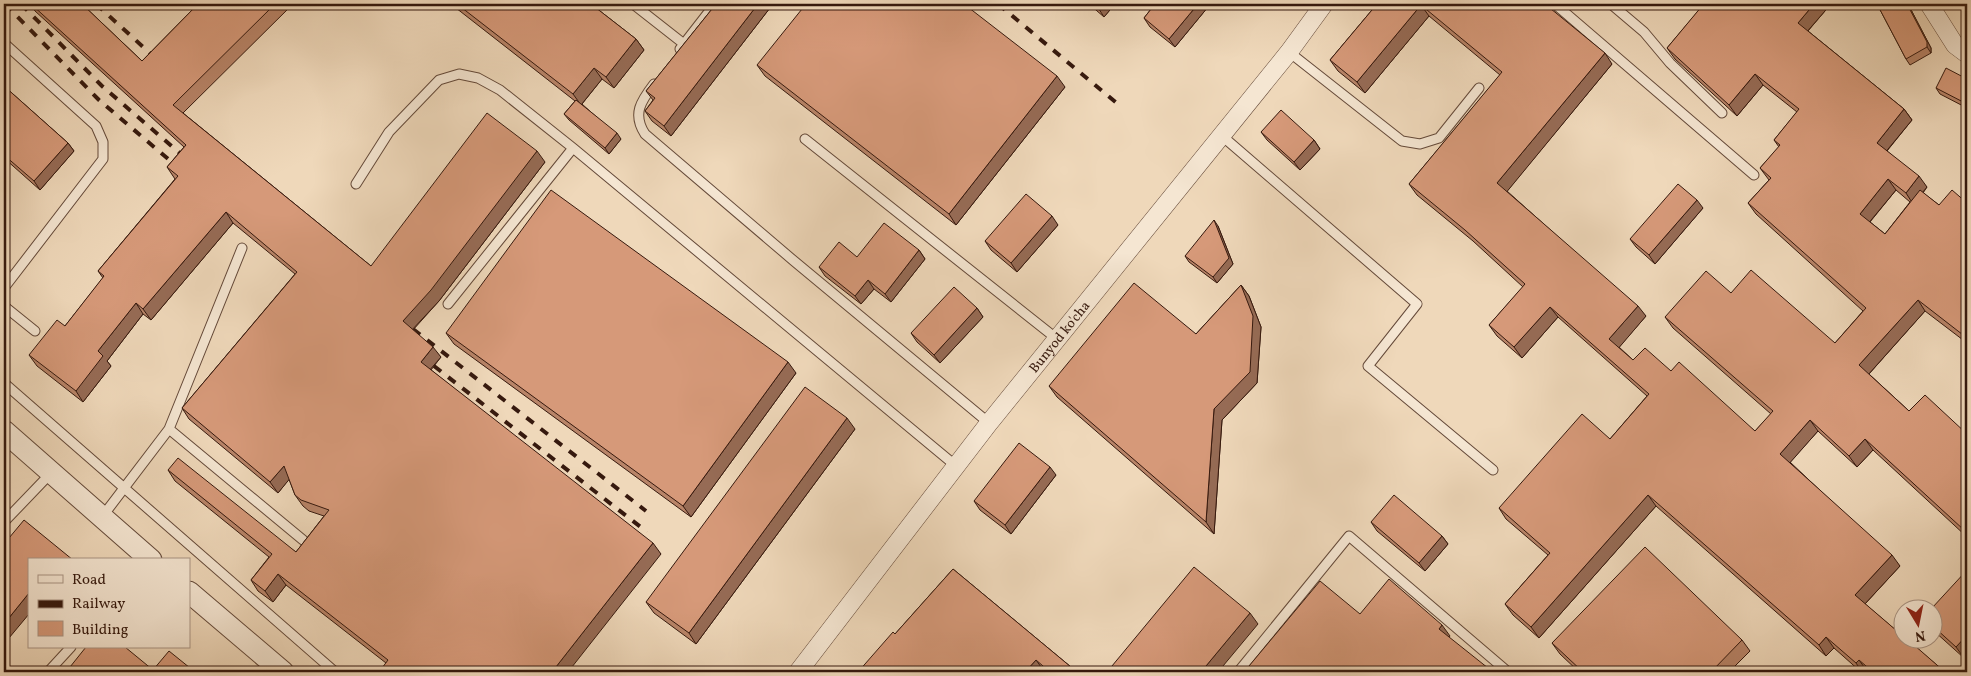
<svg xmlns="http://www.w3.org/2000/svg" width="1971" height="676" viewBox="0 0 1971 676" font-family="Vollkorn,serif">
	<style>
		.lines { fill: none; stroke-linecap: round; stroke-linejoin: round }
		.service-casing { stroke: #644939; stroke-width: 11 }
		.minor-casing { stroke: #644939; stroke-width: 19 }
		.tertiary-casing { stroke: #644939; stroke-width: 23 }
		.service { stroke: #f5e6d2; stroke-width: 9 }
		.minor { stroke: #f5e6d2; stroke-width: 18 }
		.tertiary { stroke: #f5e6d2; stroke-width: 21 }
		.rail { stroke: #36190e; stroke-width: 4; stroke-dasharray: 9 9; stroke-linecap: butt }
		.wall { fill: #b88468; stroke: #36190e; fill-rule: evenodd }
		.shaded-wall { fill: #966b55; stroke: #36190e }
		.building { fill: #d69979; stroke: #36190e }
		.labels { text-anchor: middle; stroke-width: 5; stroke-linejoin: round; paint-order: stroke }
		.street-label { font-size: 14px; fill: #36190e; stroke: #f5e6d2 }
	</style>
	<rect width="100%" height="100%" fill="#efd8ba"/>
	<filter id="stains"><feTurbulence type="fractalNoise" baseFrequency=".004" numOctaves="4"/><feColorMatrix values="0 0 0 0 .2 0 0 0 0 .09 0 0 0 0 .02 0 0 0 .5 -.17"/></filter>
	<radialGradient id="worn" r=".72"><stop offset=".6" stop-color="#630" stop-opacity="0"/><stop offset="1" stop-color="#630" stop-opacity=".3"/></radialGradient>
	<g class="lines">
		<defs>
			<path id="service" d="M633 4 684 44
				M1555 4 1754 175
				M1611 4 1644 32 1670 63 1722 113
				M4 43 96 126 103 142V159L4 288
				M680 49 715 4
				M1289 52 1402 141 1420 144 1439 138 1479 88
				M654 84C641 101 632 114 645 134L794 261 989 423
				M1221 135 1417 304 1368 366 1493 470
				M805 139 1057 339
				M356 184 389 132 439 80 459 74 478 78 500 90 573 148 956 466
				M448 304 573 148
				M4 306 35 331
				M4 383 335 672
				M169 429 242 248
				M102 517 169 429 303 540
				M4 522 51 473
				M48 672 71 647
				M1238 672 1349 536 1508 672"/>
			<g id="minor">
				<path d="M1929 4 1955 45 1967 54"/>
				<path id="s1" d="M798 672 989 423 1289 52 1324 4"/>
			</g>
			<path id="tertiary" d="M4 431 151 560
				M189 592 283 672"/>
		</defs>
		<!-- service casing -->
		<use href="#service" class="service-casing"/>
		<!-- minor casing -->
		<use href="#minor" class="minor-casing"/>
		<!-- tertiary casing -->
		<use href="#tertiary" class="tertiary-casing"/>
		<!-- service -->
		<use href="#service" class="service"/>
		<!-- minor -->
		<use href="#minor" class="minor"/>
		<!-- tertiary -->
		<use href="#tertiary" class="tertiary"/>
		<!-- rail -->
		<path class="rail" d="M5 4 99 100 181 170
			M21 4 102 86 189 161
			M96 4 152 55
			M998 4 1119 105
			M413 329 646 511
			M434 366 647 532"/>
	</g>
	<!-- wall -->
	<path class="wall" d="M30 4H82L142 61 198 4H293L183 113 371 266 545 162 439 301 413 330 441 357 431 370 661 554 386 663 286 585 273 602 258 591 251 580 269 557 175 481 168 470 296 552 324 516 309 511 303 506 295 495 289 479 278 493 189 419 182 408 295 274 233 223 151 320 143 314 107 361 111 366 83 402 37 366 29 355 65 326 103 278 98 271 175 179 167 167 184 147 35 11Z
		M453 4H591L636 39 644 50 614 88 602 79 582 104 621 139 609 154 569 120 564 114 575 101 456 8Z
		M716 4H773L671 136 652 121 645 111 653 100 646 91Z
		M1089 4H1115L1104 17Z
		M1155 4H1206L1208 7 1175 47 1150 27 1144 18Z
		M1377 4H1545L1612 64 1507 191 1646 316 1619 347 1633 360 1671 371 1755 431 1771 414 1673 328 1665 317 1731 293 1835 343 1863 311 1756 214 1748 203 1769 180 1760 168 1779 147 1774 140 1797 112 1763 85 1737 116 1675 59 1667 48 1700 9 1694 4H1831L1808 31 1904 109 1912 120 1887 151 1927 187 1923 193 1939 205 1967 203V343L1925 311 1869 374 1909 411 1967 434V537L1873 450 1857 467 1818 431 1790 462 1900 566 1865 604 1945 672H1869L1867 671 1866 672H1861L1834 648 1826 656 1656 506 1539 638 1513 615 1505 604 1548 555 1506 519 1499 508 1610 439 1647 396 1558 317 1522 358 1497 336 1489 325 1523 287 1473 241 1417 195 1409 184 1500 75 1429 16 1365 93 1338 71 1330 60ZM1896 190 1910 202 1885 234 1870 222Z
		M1877 4H1908L1931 48V53L1910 65 1906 59Z
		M757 65 1065 87 956 225 765 76Z
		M1967 79V108L1940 94 1936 88Z
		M4 86 68 143 74 151 40 190 4 158Z
		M1261 132 1314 140 1320 149 1300 170 1267 140Z
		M1703 208 1655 264 1636 247 1630 239Z
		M1058 225 1017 272 991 250 985 241Z
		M1218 226 1233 264 1217 283 1189 262 1185 256Z
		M919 250 925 259 891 302 874 289 861 304 825 276 819 267Z
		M1241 285 1249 296 1261 327 1257 383 1222 420 1214 534 1057 397 1049 386 1196 334Z
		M977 308 983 317 940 363 917 342 911 333Z
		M446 333 796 373 691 517 454 344Z
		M855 429 696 644 654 613 646 602Z
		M1056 475 1011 534 980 510 974 501Z
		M1371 522 1442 536 1448 544 1425 571 1377 531Z
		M953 569 1077 672H1044L895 634Z
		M1934 608 1964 658 1934 631Z
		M1742 640 1750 651 1729 672H1579L1560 654 1552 643Z"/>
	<!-- shaded-wall -->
	<path class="shaded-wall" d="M758 4H773L671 136 664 126Z
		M1098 4H1115L1104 17 1097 6Z
		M1198 4H1206L1208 7 1175 47 1169 39Z
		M1224 4H1229L1226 7Z
		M1814 4H1831L1805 34 1798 23Z
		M1907 4H1908L1931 48V53L1927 47Z
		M1421 5 1429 16 1365 93 1357 82Z
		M636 39 644 50 614 88 606 77Z
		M1605 53 1612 64 1505 194 1497 183Z
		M594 68 602 79 581 105 573 94Z
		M1755 74 1763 85 1737 116 1729 105Z
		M1057 76 1065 87 956 225 949 214Z
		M1904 109 1912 120 1884 154 1877 143Z
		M617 133 621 139 609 154 605 148Z
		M1314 140 1320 149 1300 170 1294 162Z
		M68 143 74 151 40 190 34 181Z
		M537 151 545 162 439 301 410 332 403 321Z
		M1919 176 1927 187 1913 204 1906 193Z
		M1888 179 1896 190 1867 225 1860 214Z
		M1697 200 1703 208 1655 264 1649 255Z
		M226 212 233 223 151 320 143 309Z
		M1052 216 1058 225 1017 272 1011 263Z
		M1214 220 1218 226 1233 264 1217 283 1213 277Z
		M919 250 925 259 891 302 885 294Z
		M868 280 874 289 861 304 855 296Z
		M1241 285 1249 296 1261 327 1257 383 1222 420 1214 534 1206 522 1214 409Z
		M1918 300 1925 311 1867 376 1859 365Z
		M136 303 143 314 107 361 111 366 83 402 76 391 98 351Z
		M1638 306 1646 316 1617 350 1609 339Z
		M1550 307 1558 317 1522 358 1514 347Z
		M977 308 983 317 940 363 934 355Z
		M433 347 441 357 428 372 421 362Z
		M788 362 796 373 691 517 683 506Z
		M847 418 855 429 696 644 689 633Z
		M1810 420 1818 431 1788 465 1780 454Z
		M1865 439 1873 450 1857 467 1849 456Z
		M284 466 292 476 278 493 270 482Z
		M1050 467 1056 475 1011 534 1005 525Z
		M1648 495 1656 506 1539 638 1531 627Z
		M1967 527V534L1964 530Z
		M1442 536 1448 544 1425 571 1419 563Z
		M653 543 661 554 568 672H552Z
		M1892 555 1900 566 1863 606 1855 595Z
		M278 574 286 585 273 602 265 591Z
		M29 593V614L4 644V624Z
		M1250 613 1258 624 1218 672H1201Z
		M1442 625 1450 636 1447 640 1439 629Z
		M1967 635V654L1964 658 1956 647Z
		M1826 637 1834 648 1826 656 1819 645Z
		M1036 660 1044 671 1043 672H1025Z
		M1859 660 1867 671 1866 672H1862L1856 663Z
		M1910 668 1913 672H1907Z"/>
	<!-- building -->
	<path class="building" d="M31 4H82L142 61 198 4H275L173 105 371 266 487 113 537 151 431 290 403 321 433 347 421 362 653 543 552 672H403L402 671V672H379L388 660 278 574 265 591 251 580 272 554 168 470 178 458 296 552 329 510 301 500 295 495 284 466 270 482 182 408 297 272 226 212 143 309 136 303 98 351 103 356 76 391 29 355 57 320 65 326 104 276 98 271 178 176 167 167 186 145Z
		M457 4H591L636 39 606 77 594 68 573 94Z
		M716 4H758L664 126 645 111 655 98 646 91Z
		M806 4H964L1057 76 949 214 757 65Z
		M1155 4H1198L1169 39 1144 18Z
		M1377 4H1545L1605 53 1497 183 1638 306 1609 339 1633 360 1645 348 1671 371 1679 362 1755 431 1773 411 1665 317 1706 271 1731 293 1751 270 1835 343 1866 308 1748 203 1771 178 1760 168 1780 145 1774 140 1799 109 1755 74 1729 105 1667 48 1702 6 1699 4H1814L1798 23 1904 109 1877 143 1919 176 1906 193 1888 179 1860 214 1885 234 1920 190 1939 205 1952 190 1967 203V338L1918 300 1859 365 1909 411 1925 395 1967 434V527L1964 530 1865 439 1849 456 1810 420 1780 454 1892 555 1855 595 1904 637V638H1906L1945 672H1915L1910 668 1907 672H1873L1859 660 1856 663 1826 637 1819 645 1648 495 1531 627 1505 604 1550 553 1499 508 1582 414 1610 439 1649 394 1550 307 1514 347 1489 325 1525 284 1465 230 1409 184 1502 72 1421 5 1357 82 1330 60Z
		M1877 4H1907L1927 42V47L1906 59Z
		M1946 68 1967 79V104L1936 88Z
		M4 86 68 143 34 181 4 155Z
		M576 100 617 133 605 148 564 114Z
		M1281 110 1314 140 1294 162 1261 132Z
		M1678 184 1697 200 1649 255 1630 239Z
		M551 190 788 362 683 506 446 333Z
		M1026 194 1052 216 1011 263 985 241Z
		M1214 220 1229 258 1213 277 1185 256Z
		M884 223 919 250 885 294 868 280 855 296 819 267 839 242 857 257Z
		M1134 283 1196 334 1241 285 1253 316 1250 372 1214 409 1206 522 1049 386Z
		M954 287 977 308 934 355 911 333Z
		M805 387 847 418 689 633 646 602Z
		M1019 443 1050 467 1005 525 974 501Z
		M1394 495 1442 536 1419 563 1371 522Z
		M24 520 73 560H29V593L4 624V544Z
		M1645 547 1742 640 1711 672H1583L1552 643Z
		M1194 567 1250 613 1201 672H1107Z
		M953 569 1077 672H1050L1036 660 1025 672H858L893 632 895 634Z
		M1967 570V635L1956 647 1934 627V608H1932Z
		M1389 579 1442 625 1439 629 1493 672H1244L1320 581 1360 614Z
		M86 647H125L153 670 169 651 195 672H66Z"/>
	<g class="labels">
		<!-- street labels -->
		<g class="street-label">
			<text dy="5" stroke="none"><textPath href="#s1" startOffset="425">Bunyod ko'cha</textPath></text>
		</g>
	</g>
	<!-- margin -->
	<rect width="1971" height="676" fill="none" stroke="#efd8ba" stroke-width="20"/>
	<rect x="5" y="5" width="1961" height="666" fill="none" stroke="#36190e" stroke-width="2.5"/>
	<rect x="10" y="10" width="1951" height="656" fill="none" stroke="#36190e"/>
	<!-- legend -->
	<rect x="28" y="558" width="162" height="90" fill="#f5e6d2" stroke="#a99484"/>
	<rect x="38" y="575" width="25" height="8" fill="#f5e6d2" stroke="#a99484"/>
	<text x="72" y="584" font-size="15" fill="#36190e">Road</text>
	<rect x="38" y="600" width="25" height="8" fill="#36190e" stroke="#a99484"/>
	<text x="72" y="608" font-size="15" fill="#36190e">Railway</text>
	<rect x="38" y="621" width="25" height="15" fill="#d69979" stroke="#a99484"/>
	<text x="72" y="634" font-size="15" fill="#36190e">Building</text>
	<!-- north arrow -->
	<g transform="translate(1918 624) rotate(170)"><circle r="24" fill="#f5e6d2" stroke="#a99484"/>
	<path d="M0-4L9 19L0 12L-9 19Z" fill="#8f2418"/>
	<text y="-8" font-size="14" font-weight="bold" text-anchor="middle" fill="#36190e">N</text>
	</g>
	<rect width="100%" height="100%" filter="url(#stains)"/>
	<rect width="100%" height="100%" fill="url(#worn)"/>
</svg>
